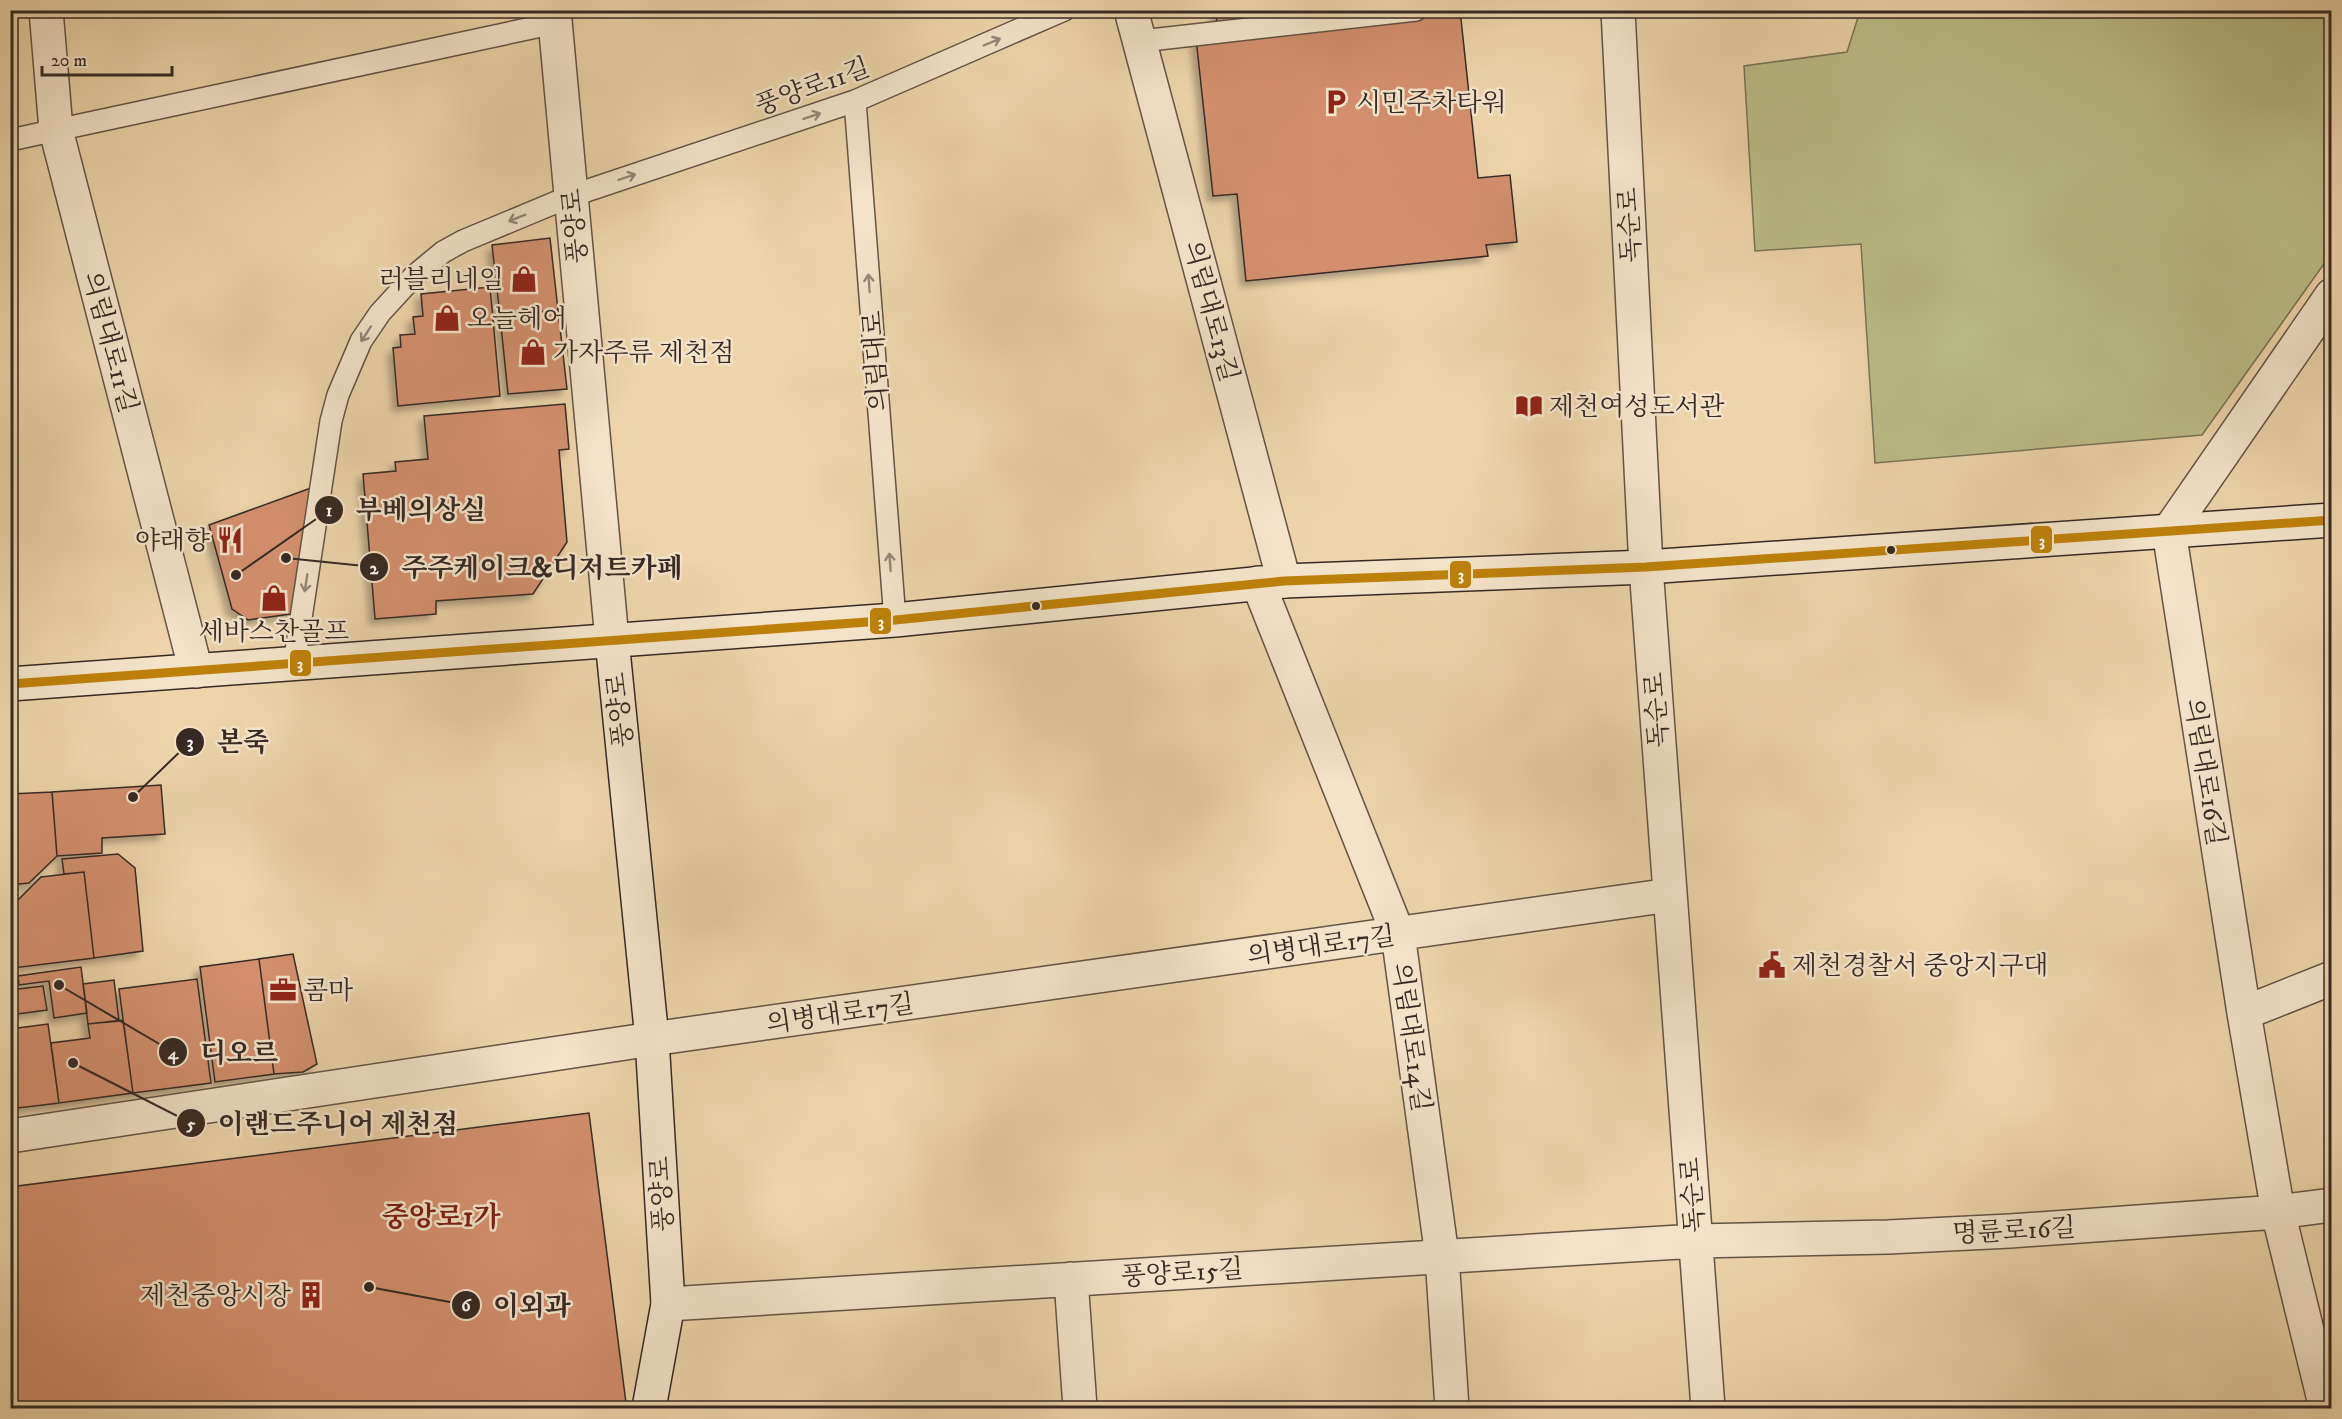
<svg xmlns="http://www.w3.org/2000/svg" width="2342" height="1419" viewBox="0 0 2342 1419" font-family="'IM FELL DW Pica','Noto Serif KR',serif">
	<style>
		.green { fill: #babc87; stroke: #787355; stroke-width: 1.5 }
		.building { fill: #d28f6e; stroke: #372a23; stroke-width: 1.5; filter: url(#shadow) }
		.lines { fill: none; stroke-linecap: round; stroke-linejoin: round }
		.lane-casing { stroke: #645445; stroke-width: 24 }
		.street-casing { stroke: #645445; stroke-width: 36 }
		.secondary-casing { stroke: #372a23; stroke-width: 36 }
		.lane { stroke: #f3e3c8; stroke-width: 21 }
		.street { stroke: #f3e3c8; stroke-width: 33 }
		.secondary { stroke: #f3e3c8; stroke-width: 33 }
		.bus-1-casing { stroke: #f3e3c8; stroke-width: 14 }
		.bus-1 { stroke: #bd810a; stroke-width: 9 }
		.oneway { stroke: #958676 }
		.bus-dot { fill: #372a23; stroke: #f3e3c8; stroke-width: 2 }
		.labels { text-anchor: middle; stroke-width: 5; stroke-linejoin: round; paint-order: stroke }
		.street-label { font-size: 26px; fill: #372a23; stroke: #f3e3c8 }
		.poi-label { font-size: 26px; fill: #372a23; stroke: #f3e3c8; text-anchor: start }
		.quarter-label { font-size: 28px; font-weight: bold; fill: #7a1f14; stroke: #f3e3c8 }
		.leader { fill: none; stroke: #372a23; stroke-width: 2 }
		.callout-dot { fill: #372a23; stroke: #f3e3c8; stroke-width: 2 }
		.mark-label { font-size: 18px; text-anchor: middle; font-weight: bold; fill: #fff }
		.callout-label { font-size: 27px; text-anchor: middle; font-weight: bold; fill: #372a23; stroke: #f3e3c8; stroke-width: 5; stroke-linejoin: round; paint-order: stroke }
		.line-badge { stroke: #f3e3c8; stroke-width: 2 }
		.badge-label { font-size: 16px; text-anchor: middle; font-weight: bold; fill: #fff }
	</style>
	<defs>
		<filter id="shadow"><feDropShadow dx="-5.5" dy="5.5" stdDeviation="3" flood-color="#0004"/></filter>
	</defs>
	<rect width="100%" height="100%" fill="#edd4aa"/>
	<filter id="stains"><feTurbulence type="fractalNoise" baseFrequency=".00333" numOctaves="4"/><feColorMatrix values="0 0 0 0 .2 0 0 0 0 .09 0 0 0 0 .02 0 0 0 .5 -.17"/></filter>
	<radialGradient id="worn" r=".72"><stop offset=".6" stop-color="#630" stop-opacity="0"/><stop offset="1" stop-color="#630" stop-opacity=".3"/></radialGradient>
	<!-- green -->
	<path class="green" d="M1860 11H2331V254L2202 435 1875 463 1861 244 1755 251 1744 66 1847 52Z"/>
	<!-- building -->
	<path class="building" d="M1216 10H1460L1478 178 1510 175 1517 242 1486 245 1488 256 1246 281 1237 194 1213 196 1195 29 1217 27Z
		M550 238 558 310 500 316 492 245Z
		M490 287 500 396 398 406 393 348 401 347 400 335 415 334 413 317 423 316 421 294Z
		M558 310 567 389 508 394 500 316Z
		M565 404 569 449 559 450 567 542 533 594 436 601V614L375 619 363 474 396 471 395 462 428 459 424 416Z
		M311 488 291 614 248 620 232 609 209 525Z
		M161 785 165 834 102 838V853L57 856 52 792Z
		M52 792 57 856 29 883 10 885V794Z
		M118 854 135 868 143 951 94 958 84 872 64 874 62 859Z
		M84 872 94 958 13 968 10 908 41 877Z
		M293 954 317 1064 303 1072 274 1074 259 959Z
		M259 959 274 1074 215 1082 200 967Z
		M81 967 87 1013 54 1018 49 981 19 985 18 976Z
		M197 979 211 1083 133 1093 119 989Z
		M114 980 119 1021 88 1024 83 984Z
		M43 986 47 1010 10 1015V990Z
		M123 1020 133 1093 59 1103 51 1043 90 1038 88 1024Z
		M48 1024 59 1103 10 1109V1029Z
		M589 1113 626 1403 625 1408H10V1187Z"/>
	<g class="lines">
		<defs>
			<path id="lane" d="M1141 41 1416 10
				M855 101 895 620
				M10 140 555 23
				M294 664 331 421 338 395 361 341 380 313 414 276 443 252 463 241 571 196 855 101 1064 10"/>
			<path id="street" d="M46 10 56 130 196 671
				M554 10 612 640
				M1131 10 1284 581
				M1618 10 1646 567 1708 1408
				M1258 583 1398 934 1442 1256 1452 1408
				M2244 1013 2332 978
				M10 1136 652 1039 1670 895
				M1071 1279 1080 1408
				M668 1304 1696 1241 1888 1237 2010 1231 2278 1212 2332 1205
				M2326 1408 2278 1212 2244 1013 2169 531 2332 295"/>
			<path id="secondary" d="M612 640 652 1039 668 1304 649 1408
				M10 684 895 620 1284 581 1646 567 2332 520"/>
		</defs>
		<!-- lane casing -->
		<use href="#lane" class="lane-casing"/>
		<!-- street casing -->
		<use href="#street" class="street-casing"/>
		<!-- secondary casing -->
		<use href="#secondary" class="secondary-casing"/>
		<!-- lane -->
		<use href="#lane" class="lane"/>
		<!-- street -->
		<use href="#street" class="street"/>
		<!-- secondary -->
		<use href="#secondary" class="secondary"/>
		<defs>
			<path id="bus-1" d="M10 684 895 620 1284 581 1646 567 2332 520"/>
		</defs>
		<!-- bus-1 casing -->
		<use href="#bus-1" class="bus-1-casing"/>
		<!-- bus-1 -->
		<use href="#bus-1" class="bus-1"/>
	</g>
	<!-- one-way arrows -->
	<defs><path id="oneway-shaft" d="M-6 0H5M1.5-3L5.5 0L1.5 3" fill="none" stroke-width="1.6" stroke-linecap="round" stroke-linejoin="round" transform="scale(1.5)"/></defs>
	<g class="oneway">
		<use href="#oneway-shaft" transform="translate(992 42) rotate(-23)"/>
		<use href="#oneway-shaft" transform="translate(812 116) rotate(-18)"/>
		<use href="#oneway-shaft" transform="translate(627 177) rotate(-18)"/>
		<use href="#oneway-shaft" transform="translate(517 218) rotate(158)"/>
		<use href="#oneway-shaft" transform="translate(869 283) rotate(-94)"/>
		<use href="#oneway-shaft" transform="translate(366 334) rotate(123)"/>
		<use href="#oneway-shaft" transform="translate(890 562) rotate(-94)"/>
		<use href="#oneway-shaft" transform="translate(306 583) rotate(99)"/>
	</g>
	<!-- icons -->
	<defs>
		<symbol id="parking-bare" viewBox="-9 -9 18 18"><path d="M-3.5-5.5H1a3.5 3.5 0 0 1 0 7H-1V5.5H-3.5ZM-1-3.4V-.6H.8a1.4 1.4 0 0 0 0-2.8Z" fill="#8f2418" stroke="#f3e3c8" stroke-width="2.5" paint-order="stroke"/></symbol>
		<symbol id="shop-bare" viewBox="-9 -9 18 18"><path d="M-5-2.5h2.3a2.7 3.5 0 0 1 5.4 0H5L5.5 6h-11ZM-1.5-2.5h3a1.5 2.3 0 0 0-3 0Z" fill="#8f2418" stroke="#f3e3c8" stroke-width="2.5" paint-order="stroke"/></symbol>
		<symbol id="library-bare" viewBox="-9 -9 18 18"><path d="M-6-4Q-3-5.5-.7-3.5V5Q-3 3-6 4ZM6-4Q3-5.5 .7-3.5V5Q3 3 6 4Z" fill="#8f2418" stroke="#f3e3c8" stroke-width="2.5" paint-order="stroke"/></symbol>
		<symbol id="restaurant-bare" viewBox="-9 -9 18 18"><path d="M-5-6h1v4h1v-4h1v4h1v-4h1v5L-1.5 .5V6h-2V.5L-5-1ZM5-6V6H3V1.5H1.5Q1.5-4 5-6Z" fill="#8f2418" stroke="#f3e3c8" stroke-width="2.5" paint-order="stroke"/></symbol>
		<symbol id="civic-bare" viewBox="-9 -9 18 18"><path d="M-.6-6.5H3V-4.5H.6V-3L4-1V1h2V6H-6V1h2V-1L-.6-3ZM-1.2 2.5V6h2.4V2.5Z" fill="#8f2418" stroke="#f3e3c8" stroke-width="2.5" paint-order="stroke"/></symbol>
		<symbol id="office-bare" viewBox="-9 -9 18 18"><path d="M-6-3h4V-5.5h4V-3h4V5H-6ZM-1-4.5V-3h2v-1.5ZM-6 0V1H6V0Z" fill="#8f2418" stroke="#f3e3c8" stroke-width="2.5" paint-order="stroke"/></symbol>
		<symbol id="building-bare" viewBox="-9 -9 18 18"><path d="M-4-6H4V6H1V3H-1V6H-4ZM-2.5-4.3h1.7v1.8h-1.7ZM.8-4.3h1.7v1.8H.8ZM-2.5-1h1.7V.8h-1.7ZM.8-1h1.7V.8H.8Z" fill="#8f2418" stroke="#f3e3c8" stroke-width="2.5" paint-order="stroke"/></symbol>
	</defs>
	<g fill-rule="evenodd">
		<use href="#parking-bare" x="1317" y="83" width="38" height="38"/>
		<use href="#shop-bare" x="505" y="260" width="38" height="38"/>
		<use href="#shop-bare" x="428" y="299" width="38" height="38"/>
		<use href="#shop-bare" x="514" y="333" width="38" height="38"/>
		<use href="#library-bare" x="1510" y="387" width="38" height="38"/>
		<use href="#restaurant-bare" x="211" y="521" width="38" height="38"/>
		<use href="#shop-bare" x="255" y="579" width="38" height="38"/>
		<use href="#civic-bare" x="1753" y="946" width="38" height="38"/>
		<use href="#office-bare" x="264" y="971" width="38" height="38"/>
		<use href="#building-bare" x="292" y="1276" width="38" height="38"/>
	</g>
	<!-- markers -->
	<g class="bus-dot">
		<circle cx="1891" cy="550" r="5"/>
		<circle cx="1036" cy="606" r="5"/>
	</g>
	<g class="labels">
		<!-- street labels -->
		<g class="street-label">
			<text transform="translate(812 86) rotate(-20)" y="9">풍양로11길</text>
			<text transform="translate(1629 225) rotate(-93)" y="9">독순로</text>
			<text transform="translate(574 226) rotate(-95)" y="9">풍양로</text>
			<text transform="translate(1212 311) rotate(75)" y="9">의림대로13길</text>
			<text transform="translate(111 342) rotate(75)" y="9">의림대로11길</text>
			<text transform="translate(875 361) rotate(-94)" y="9">의림대로</text>
			<text transform="translate(619 710) rotate(-96)" y="9">풍양로</text>
			<text transform="translate(1656 710) rotate(-94)" y="9">독순로</text>
			<text transform="translate(2206 772) rotate(81)" y="9">의림대로16길</text>
			<text transform="translate(1321 945) rotate(-8)" y="9">의병대로17길</text>
			<text transform="translate(840 1013) rotate(-8)" y="9">의병대로17길</text>
			<text transform="translate(1412 1037) rotate(82)" y="9">의림대로14길</text>
			<text transform="translate(661 1194) rotate(-93)" y="9">풍양로</text>
			<text transform="translate(1692 1195) rotate(-94)" y="9">독순로</text>
			<text transform="translate(2014 1230) rotate(-3)" y="9">명륜로16길</text>
			<text transform="translate(1182 1272) rotate(-4)" y="9">풍양로15길</text>
		</g>
		<!-- poi labels -->
		<g class="poi-label">
			<text x="1356" y="111">시민주차타워</text>
			<text x="504" y="288" text-anchor="end">러블리네일</text>
			<text x="467" y="327">오늘헤어</text>
			<text x="553" y="361">가자주류 제천점</text>
			<text x="1549" y="415">제천여성도서관</text>
			<text x="210" y="549" text-anchor="end">야래향</text>
			<text x="274" y="640" text-anchor="middle">세바스찬골프</text>
			<text x="1792" y="974">제천경찰서 중앙지구대</text>
			<text x="303" y="999">콤마</text>
			<text x="291" y="1304" text-anchor="end">제천중앙시장</text>
		</g>
		<!-- quarter labels -->
		<g class="quarter-label">
			<text x="441" y="1226">중앙로1가</text>
		</g>
	</g>
	<!-- callouts -->
	<path class="leader" d="M236 575L329 510M286 558L374 567M133 797L190 742M59 985L173 1052M73 1063L191 1123M369 1287L466 1305"/>
	<g class="callout-dot">
		<circle cx="236" cy="575" r="6"/>
		<circle cx="286" cy="558" r="6"/>
		<circle cx="133" cy="797" r="6"/>
		<circle cx="59" cy="985" r="6"/>
		<circle cx="73" cy="1063" r="6"/>
		<circle cx="369" cy="1287" r="6"/>
		<circle cx="329" cy="510" r="15"/>
		<circle cx="374" cy="567" r="15"/>
		<circle cx="190" cy="742" r="15"/>
		<circle cx="173" cy="1052" r="15"/>
		<circle cx="191" cy="1123" r="15"/>
		<circle cx="466" cy="1305" r="15"/>
	</g>
	<g class="mark-label">
		<text x="329" y="516">1</text>
		<text x="374" y="574">2</text>
		<text x="190" y="748">3</text>
		<text x="173" y="1059">4</text>
		<text x="191" y="1130">5</text>
		<text x="466" y="1311">6</text>
	</g>
	<g class="callout-label">
		<text x="421" y="519">부베의상실</text>
		<text x="542" y="577">주주케이크&amp;디저트카페</text>
		<text x="243" y="751">본죽</text>
		<text x="239" y="1062">디오르</text>
		<text x="338" y="1133">이랜드주니어 제천점</text>
		<text x="532" y="1315">이외과</text>
	</g>
	<g class="line-badge">
		<rect x="2030" y="525" width="23" height="29" rx="6" fill="#bd810a"/>
		<rect x="1449" y="560" width="23" height="29" rx="6" fill="#bd810a"/>
		<rect x="869" y="607" width="23" height="28" rx="6" fill="#bd810a"/>
		<rect x="289" y="649" width="23" height="28" rx="6" fill="#bd810a"/>
	</g>
	<g class="badge-label">
		<text x="2042" y="546">3</text>
		<text x="1461" y="580">3</text>
		<text x="881" y="627">3</text>
		<text x="300" y="669">3</text>
	</g>
	<!-- margin -->
	<rect width="2342" height="1419" fill="none" stroke="#edd4aa" stroke-width="36"/>
	<rect x="12" y="12" width="2318" height="1395" fill="none" stroke="#372a23" stroke-width="3"/>
	<rect x="18" y="18" width="2306" height="1383" fill="none" stroke="#372a23" stroke-width="1.5"/>
	<!-- scale -->
	<path d="M42 66v9h130v-9" fill="none" stroke="#372a23" stroke-width="3"/>
	<text x="51" y="66" font-size="18" fill="#372a23" stroke="#f3e3c8" stroke-width="4.5" paint-order="stroke">20 m</text>
	<rect width="100%" height="100%" filter="url(#stains)"/>
	<rect width="100%" height="100%" fill="url(#worn)"/>
</svg>
